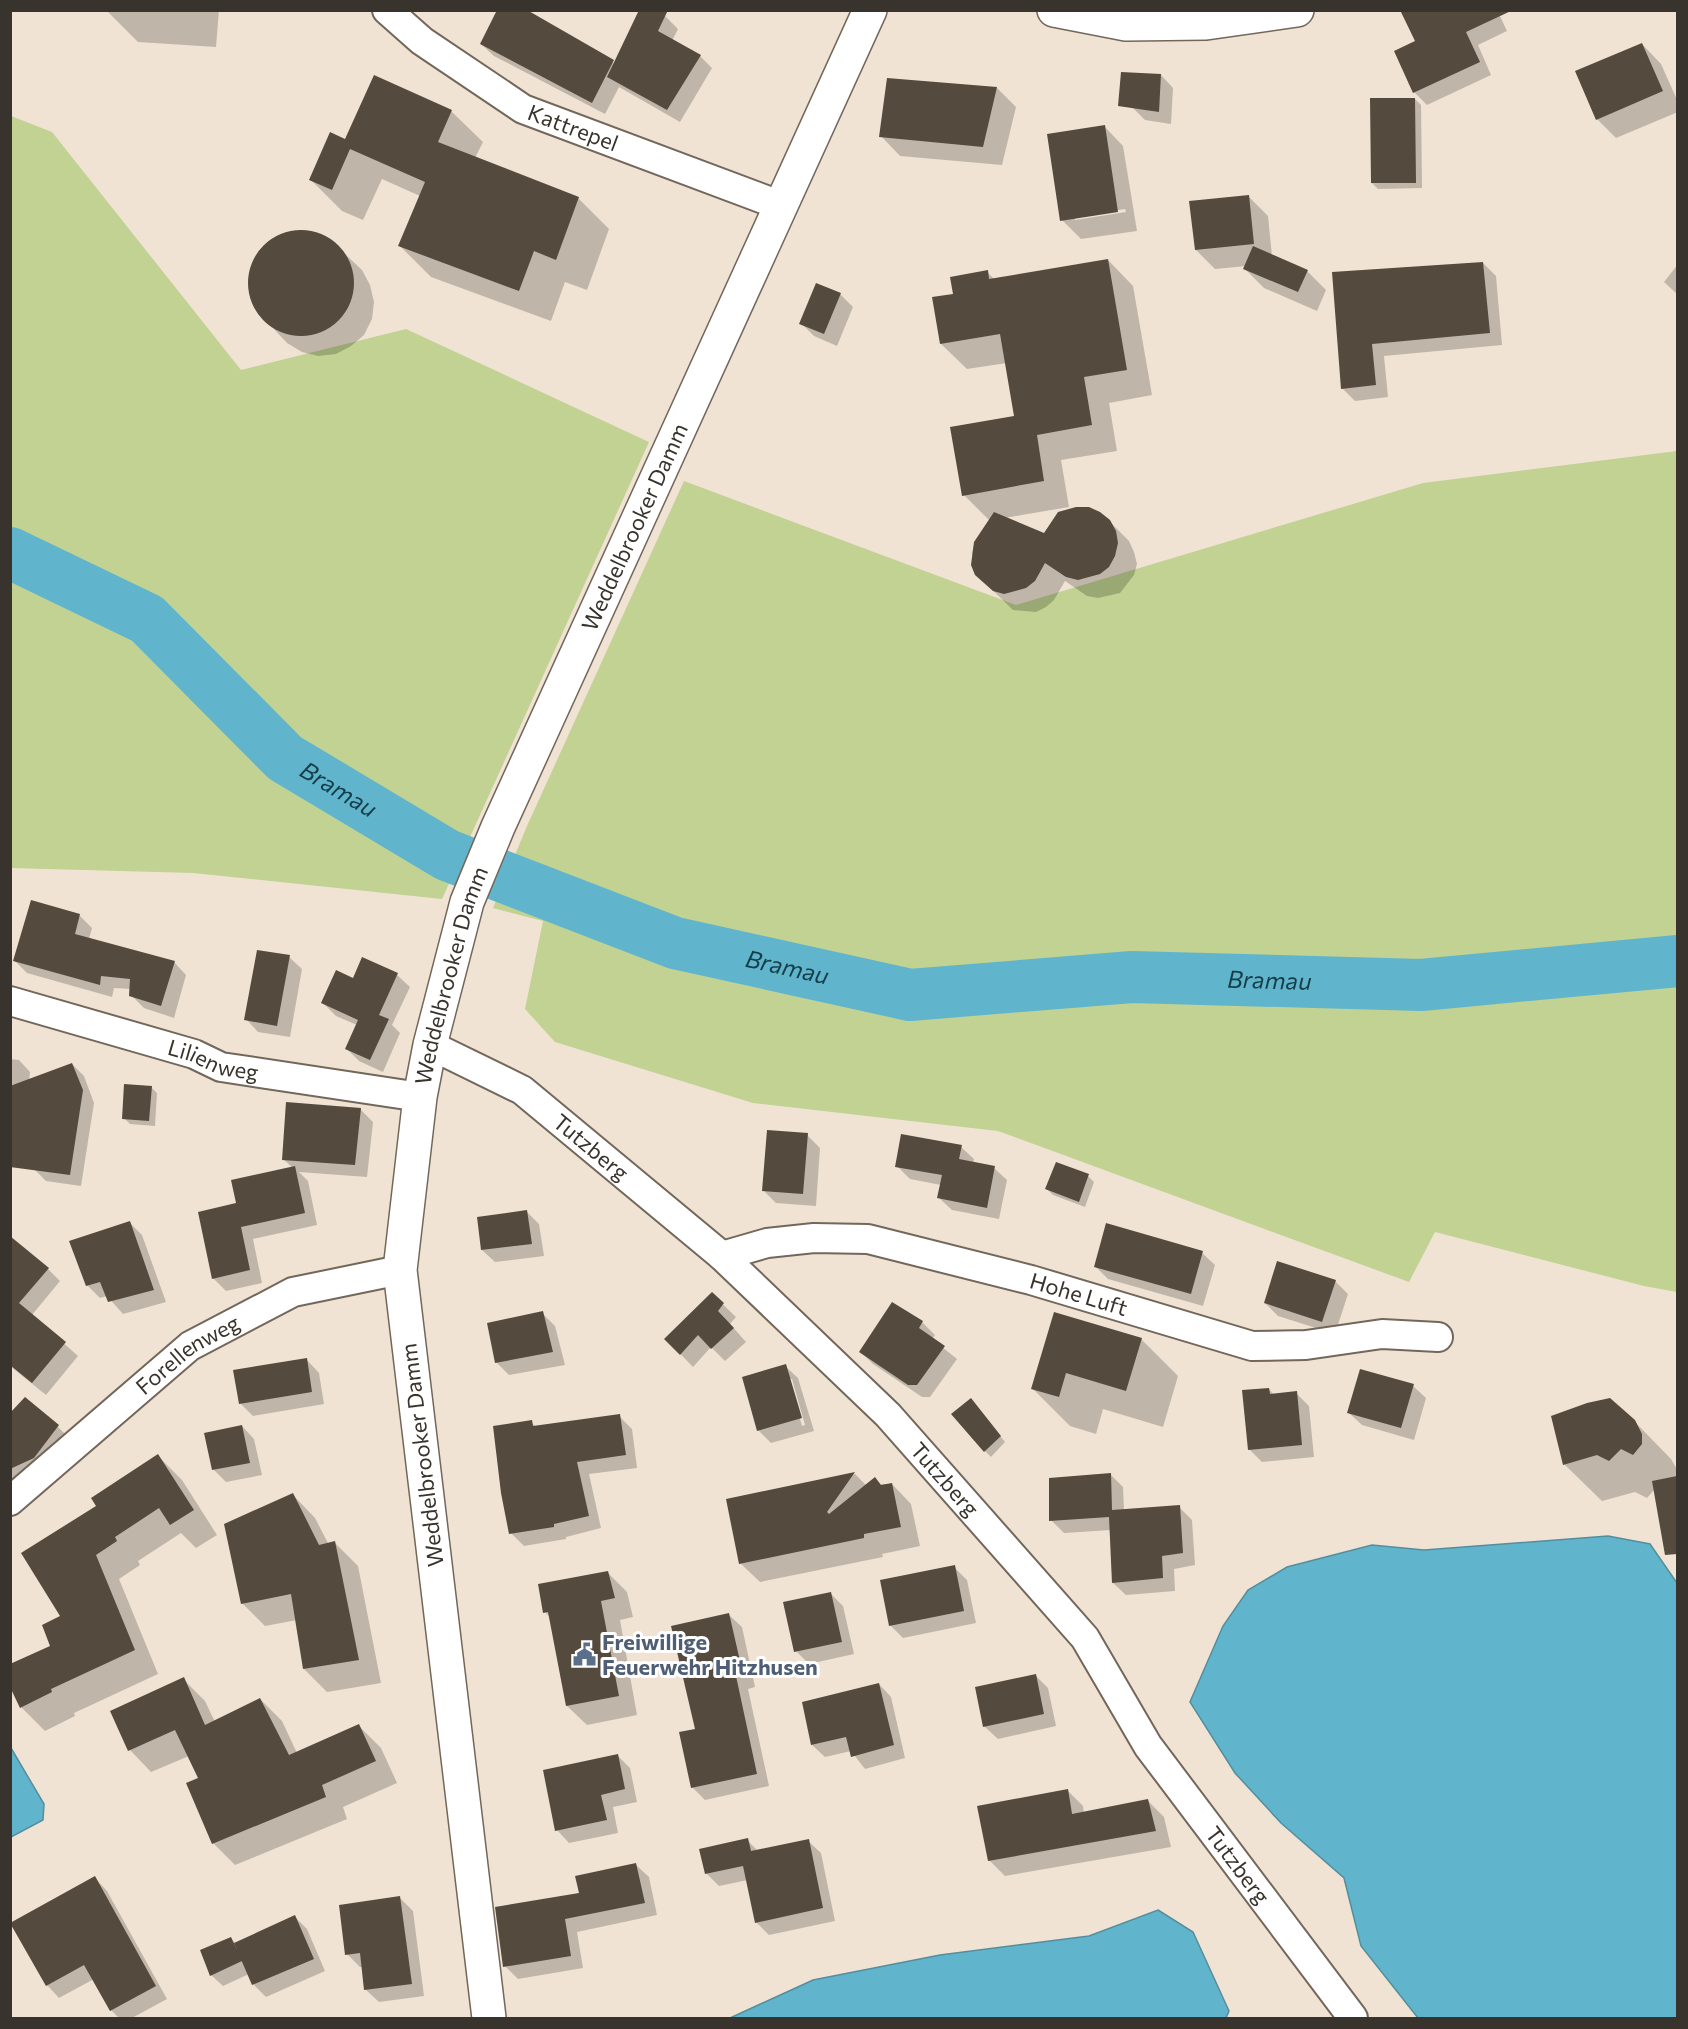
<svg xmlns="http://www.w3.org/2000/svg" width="1688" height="2029" viewBox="0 0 1688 2029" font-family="Commissioner,sans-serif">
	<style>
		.green { fill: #c1d292 }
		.water { fill: #60b5cd; stroke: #548e9d; stroke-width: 1.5 }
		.shadow { fill: #0003; fill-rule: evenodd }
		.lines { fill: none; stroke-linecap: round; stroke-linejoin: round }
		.river { stroke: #60b5cd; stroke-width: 52 }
		.building { fill: #544a3d }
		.minor-casing { stroke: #72675a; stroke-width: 32 }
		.tertiary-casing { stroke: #72675a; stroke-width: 36 }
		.minor { stroke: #fff; stroke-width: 28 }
		.tertiary { stroke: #fff; stroke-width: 33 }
		.labels { text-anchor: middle; stroke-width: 6; stroke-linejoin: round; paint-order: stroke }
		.street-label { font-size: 22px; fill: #38332d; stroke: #fff }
		.service-label { font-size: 22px; font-weight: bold; fill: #4e5e75; stroke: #fff; text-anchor: start }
		.water-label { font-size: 24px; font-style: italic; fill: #163e49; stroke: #fff }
	</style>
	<rect width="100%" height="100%" fill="#f0e3d4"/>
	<!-- green -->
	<path class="green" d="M11 116 52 132 241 370 406 329 649 442 442 899 193 873 11 868Z
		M1677 451V1292L1644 1286 1435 1232 1409 1282 998 1131 753 1103 555 1042 525 1009 543 921 493 908 527 826 684 481 1016 605 1423 483Z"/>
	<!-- water -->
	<path class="water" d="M1608 1536 1650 1544 1677 1583V2018H1418L1361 1946 1344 1878 1281 1823 1235 1773 1190 1702 1223 1626 1248 1590 1287 1567 1372 1545 1424 1550Z
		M11 1748 44 1804 43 1820 11 1837Z
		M1158 1910 1193 1932 1229 2011 1226 2018H730L813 1980 940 1955 1089 1936Z"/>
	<!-- shadow -->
	<path class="shadow" d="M106 10H219L216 47 138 42Z
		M1497 10 1507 31 1478 45 1491 75 1427 105 1414 92 1396 52Z
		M665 16 678 29 672 41 700 56 712 68 680 122 619 87 605 114 494 56 481 44 615 63Z
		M1642 44 1661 64 1678 102V112L1616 138 1597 119Z
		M1161 75 1173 88 1171 124 1145 120 1132 107Z
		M997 88 1016 107 1002 165 900 156 881 136Z
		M1415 99 1421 105 1422 188 1378 189 1372 183Z
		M451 111 483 142 475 158 578 198 609 229 587 290 565 282 551 321 431 277 400 246 420 196 382 179 363 220 342 211 311 180 346 141Z
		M1104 126 1123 146 1137 231 1081 239 1062 220ZM1125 209 1126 212 1075 220V217Z
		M1248 196 1268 216 1272 256 1307 271 1326 290 1317 311 1264 288 1245 269 1246 266 1215 269 1196 250Z
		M295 231 312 232 329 239 362 270 370 285 374 302 372 319 364 335 351 346 336 354 318 356 302 352 287 343 256 310 250 294 249 277 254 260 264 246 279 236Z
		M1108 260 1133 286 1152 395 1109 403 1117 451 1061 460 1069 507 1004 518 1044 535 1109 521 1129 541 1134 552 1137 564 1134 575 1120 593 1098 598 1087 596 1065 581 1054 600 1046 607 1036 612 1013 610 977 575 972 553 975 542 990 521 964 495 1016 417 1007 363 967 369 941 344 955 295 987 272 995 280Z
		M1483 263 1496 276 1502 345 1384 356 1388 397 1355 401 1342 388 1334 274Z
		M1678 264V295L1664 282Z
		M817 285 841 295 853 307 837 346 814 336 801 323Z
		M79 915 92 928 89 939 174 962 186 975 174 1018 144 1008 131 995V989L114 988 112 997 27 973 14 960Z
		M289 957 302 969 290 1037 258 1032 246 1019Z
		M397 975 410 987 392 1025 400 1033 383 1072 359 1061 346 1048 357 1025 336 1016 323 1003Z
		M10 1059 19 1060 30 1072 29 1081 72 1064 84 1076 94 1103 81 1186 46 1181 34 1169 10 1128Z
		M151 1087 157 1093 155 1126 130 1124 124 1118Z
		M361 1110 373 1122 367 1177 299 1172 308 1181 317 1225 253 1239 262 1283 226 1291 213 1278 237 1205 293 1168 283 1159Z
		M807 1135 820 1148 816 1206 776 1203 763 1190Z
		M961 1147 974 1159 973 1164 994 1168 1007 1180 999 1219 952 1210 939 1198 941 1185 910 1179 897 1166Z
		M1057 1164 1088 1176 1094 1182 1085 1207 1053 1195 1047 1189Z
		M527 1212 539 1224 544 1256 495 1262 482 1250Z
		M129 1222 142 1235 166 1302 123 1314 107 1296 100 1298 87 1285Z
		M1202 1253 1215 1265 1203 1306 1108 1279 1095 1266Z
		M10 1256 48 1269 60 1281 32 1315 78 1356 46 1395 10 1366Z
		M1335 1281 1348 1294 1335 1334 1278 1316 1265 1303Z
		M712 1294 736 1317 730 1324 746 1342 725 1361 711 1347 693 1367 666 1339Z
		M542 1313 555 1326 565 1365 509 1375 496 1362Z
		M1056 1314 1141 1339 1178 1376 1163 1427 1103 1409 1096 1434 1070 1426 1033 1389Z
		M922 1322 935 1335 932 1339 957 1359 930 1397H922L873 1364 861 1352Z
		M307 1360 319 1373 324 1404 253 1416 240 1403Z
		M785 1366 798 1378 814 1431 771 1443 759 1431ZM789 1379H792L805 1425 802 1426Z
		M1413 1386 1426 1398 1414 1440 1362 1425 1349 1413Z
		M1269 1389 1274 1395 1296 1393 1309 1406 1314 1457 1262 1462 1249 1449Z
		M976 1406 1005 1442 991 1457 985 1451Z
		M10 1415 58 1427 68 1437 10 1483Z
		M619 1416 632 1429 637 1468 589 1474 601 1528 566 1537V1539L524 1546 511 1533 531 1422 536 1427Z
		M1634 1421 1671 1459 1678 1471V1541H1675L1655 1489 1647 1498 1635 1492 1602 1501 1564 1464Z
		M242 1426 254 1439 262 1475 226 1482 214 1470 206 1434Z
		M158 1456 182 1480 217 1535 196 1548 181 1533 138 1561 140 1565 119 1579 158 1674 74 1713 75 1716 45 1731 21 1707 52 1647 98 1507Z
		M855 1474 866 1485 892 1484 911 1504 920 1546 882 1554 883 1557 760 1582 740 1563 728 1500Z
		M1110 1474 1123 1487 1124 1510 1179 1507 1192 1520 1195 1565 1174 1569 1175 1591 1126 1595 1113 1583 1111 1530 1064 1533 1051 1520Z
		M293 1495 315 1518 329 1545 335 1543 358 1566 381 1683 327 1692 304 1669 297 1620 265 1626 242 1603Z
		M954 1567 967 1580 976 1623 903 1638 890 1625Z
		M608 1573 627 1592 633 1617 620 1620 637 1715 587 1725 567 1706 551 1618 545 1612Z
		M830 1593 843 1606 854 1654 809 1664 796 1651Z
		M729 1615 742 1627 755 1687 748 1689 769 1786 705 1800 692 1787 697 1730Z
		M1035 1675 1048 1688 1056 1726 998 1739 985 1727 976 1688Z
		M183 1679 205 1701 215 1722 260 1699 282 1721 297 1753 359 1726 381 1748 397 1783 343 1807 347 1819 235 1865 213 1843 200 1779 189 1756 151 1772 130 1750 112 1711Z
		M879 1684 891 1697 905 1758 865 1769 851 1751 825 1757 812 1745Z
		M618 1756 630 1768 637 1802 613 1807 618 1833 569 1843 557 1830Z
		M1067 1790 1083 1806 1084 1814 1148 1801 1164 1817 1171 1847 1005 1876 989 1860Z
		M747 1840 758 1851 808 1841 821 1853 835 1921 769 1935 756 1922 748 1880 719 1886 706 1873Z
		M636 1865 649 1877 657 1915 577 1932 583 1968 518 1979 505 1966 580 1894Z
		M95 1878 107 1891 167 1999 132 2018H119L111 2010 94 1979 59 1998 47 1985Z
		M400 1898 413 1911 424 1996 379 2002 366 1990 363 1967H360L347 1954Z
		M294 1916 307 1929 325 1971 266 1997 253 1984 249 1974 223 1986 211 1975 231 1939 236 1944Z"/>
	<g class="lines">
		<!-- river -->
		<path class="river" id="s1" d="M10 553 147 619 285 758 447 855 675 943 910 995 1132 977 1421 985 1678 961"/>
	</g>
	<!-- building -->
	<path class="building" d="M497 10H527L614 60 592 103 480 44Z
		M639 10H668L658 31 701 55 667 110 607 77Z
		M1400 10H1513L1466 32 1480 62 1413 93 1394 51 1415 41Z
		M1642 43 1663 91 1596 120 1575 71Z
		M1121 72 1161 74 1159 112 1118 106Z
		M374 75 452 110 438 142 579 197 556 260 534 251 519 291 398 246 425 182 350 149 332 190 309 180 330 132 345 139Z
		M887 78 997 87 983 147 879 137Z
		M1370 98H1415L1416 183H1371Z
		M1105 125 1118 212 1060 221 1047 134Z
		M1249 195 1254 244 1195 250 1189 201Z
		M248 283a53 53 0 1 1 106 0a53 53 0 1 1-106 0Z
		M1253 246 1308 270 1298 292 1243 269Z
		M1108 259 1127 370 1084 377 1092 425 1037 435 1044 481 962 496 950 427 1014 416 1000 334 940 344 932 297 953 294 950 277 988 270 989 279Z
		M1483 262 1490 333 1372 344 1376 385 1341 389 1332 272Z
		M816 283 841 293 824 334 799 324Z
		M1076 507H1089L1100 512 1110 520 1116 531 1118 543 1115 556 1109 567 1100 574 1078 580 1066 577 1045 563 1035 581 1026 588 1004 594 993 591 975 575 971 565 974 542 994 512 1044 533 1058 512Z
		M31 900 80 914 75 934 175 961 161 1006 129 996 130 979 101 976 100 985 13 961Z
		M257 950 290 955 277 1026 244 1020Z
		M362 957 398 973 379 1015 389 1019 370 1060 345 1049 358 1020 321 1003 336 970 353 978Z
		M72 1063 83 1090 70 1175 10 1167V1086Z
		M124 1084 152 1086 149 1121 122 1119Z
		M286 1102 361 1108 355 1165 282 1160Z
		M767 1130 808 1133 803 1194 762 1191Z
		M901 1134 962 1145 959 1159 995 1166 987 1208 937 1198 942 1175 895 1167Z
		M1056 1162 1089 1174 1079 1202 1045 1189Z
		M295 1166 305 1213 241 1227 250 1270 212 1279 198 1212 236 1203 231 1180Z
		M527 1210 532 1244 481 1250 477 1217Z
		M130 1221 154 1290 108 1302 100 1282 86 1286 69 1241Z
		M1106 1223 1203 1251 1191 1294 1094 1267Z
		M10 1236 49 1268 19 1303 66 1342 32 1383 10 1365Z
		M1277 1261 1336 1280 1322 1322 1264 1303Z
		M712 1292 724 1303 718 1311 734 1328 711 1349 698 1335 680 1355 664 1339Z
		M892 1302 923 1321 919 1328 945 1346 917 1385H908L859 1352Z
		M543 1311 553 1352 495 1363 487 1323Z
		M1054 1312 1142 1338 1126 1391 1066 1373 1059 1397 1031 1389Z
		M307 1358 312 1392 239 1404 233 1370Z
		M786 1364 802 1418 757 1431 742 1377Z
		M1360 1369 1414 1384 1401 1428 1347 1413Z
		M1269 1388 1270 1394 1297 1391 1302 1445 1248 1450 1242 1390Z
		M25 1397 59 1425 34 1458 10 1469V1413Z
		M971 1398 1001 1436 984 1452 951 1414Z
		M1610 1398 1635 1420 1642 1434V1444L1633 1455 1621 1449 1609 1461 1597 1455 1563 1465 1551 1416 1587 1403Z
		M620 1414 626 1455 577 1462 589 1516 554 1524V1527L509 1534 501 1493 493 1426 532 1420 533 1426Z
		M242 1425 250 1463 212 1470 204 1433Z
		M158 1454 194 1510 170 1525 159 1508 115 1537 117 1541 96 1555 135 1650 51 1689 52 1692 20 1708 10 1687V1664L50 1646 42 1625 60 1616 21 1553 96 1506 91 1498Z
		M855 1472 827 1512 829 1514 875 1477 881 1485 892 1483 901 1527 864 1534V1538L739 1564 726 1499Z
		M1111 1473 1112 1510 1180 1505 1183 1553 1162 1556 1163 1578 1112 1583 1109 1517 1049 1521V1478Z
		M1677 1476V1554L1665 1555 1652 1481Z
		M293 1493 319 1545 335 1541 359 1660 303 1669 291 1594 241 1604 224 1524Z
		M955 1565 964 1611 889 1626 880 1580Z
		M608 1571 615 1598 601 1601 619 1696 566 1706 548 1612 543 1613 538 1584Z
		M831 1592 842 1642 794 1652 783 1602Z
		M729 1613 743 1674 736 1676 757 1774 691 1788 679 1732 695 1729 671 1626Z
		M1036 1674 1044 1714 983 1727 975 1687Z
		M184 1677 205 1725 260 1698 289 1755 359 1724 376 1761 322 1785 326 1797 212 1844 186 1783 198 1778 175 1730 128 1751 110 1711Z
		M879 1683 894 1745 851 1757 846 1737 811 1745 802 1702Z
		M618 1754 625 1789 601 1795 607 1820 555 1831 543 1770Z
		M1068 1789 1072 1814 1148 1799 1156 1831 988 1861 977 1806Z
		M748 1838 751 1851 809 1839 823 1908 755 1923 743 1866 705 1874 699 1849Z
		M636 1863 645 1903 565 1919 571 1956 503 1967 495 1907 579 1893 575 1876Z
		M95 1876 156 1986 110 2011 84 1965 46 1986 10 1923Z
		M400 1896 412 1984 364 1990 360 1953 345 1955 339 1905Z
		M295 1915 314 1959 252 1985 234 1943Z
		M231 1937 242 1961 210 1976 200 1950Z"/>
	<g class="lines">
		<defs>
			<g id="minor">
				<path id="s2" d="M387 10 422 41 523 109 782 206"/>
				<path id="s3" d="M10 1001 194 1054 221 1067 420 1097"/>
				<path id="s4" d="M430 1045 522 1090 722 1256 888 1415 1085 1638 1148 1746 1353 2018"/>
				<path id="s5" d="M722 1256 767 1243 814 1238 868 1239 1031 1280 1252 1346 1306 1345 1382 1334 1438 1337"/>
				<path id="s6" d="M10 1501 190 1346 293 1292 400 1270"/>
			</g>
			<g id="tertiary">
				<path d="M1054 10 1126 24 1206 23 1297 10"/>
				<path id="s7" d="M489 2018 400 1270 420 1097 430 1045 467 902 498 827 870 10"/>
			</g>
		</defs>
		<!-- minor casing -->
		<use href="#minor" class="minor-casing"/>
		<!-- tertiary casing -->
		<use href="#tertiary" class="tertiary-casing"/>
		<!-- minor -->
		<use href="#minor" class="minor"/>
		<!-- tertiary -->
		<use href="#tertiary" class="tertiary"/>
	</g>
	<!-- icons -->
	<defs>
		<symbol id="civic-bare" viewBox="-9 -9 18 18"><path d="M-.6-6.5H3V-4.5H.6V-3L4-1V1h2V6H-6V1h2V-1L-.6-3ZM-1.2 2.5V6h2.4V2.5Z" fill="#5c6f8a" stroke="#fff" stroke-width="2.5" paint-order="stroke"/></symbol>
	</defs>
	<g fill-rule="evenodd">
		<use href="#civic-bare" x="568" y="1638" width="33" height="33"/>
	</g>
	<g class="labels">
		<!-- street labels -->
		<g class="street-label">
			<text dy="8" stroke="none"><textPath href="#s2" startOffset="222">Kattrepel</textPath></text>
			<text dy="8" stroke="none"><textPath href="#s7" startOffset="1539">Weddelbrooker Damm</textPath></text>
			<text dy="8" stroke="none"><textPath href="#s7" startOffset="1053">Weddelbrooker Damm</textPath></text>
			<text dy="8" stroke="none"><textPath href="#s3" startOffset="212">Lilienweg</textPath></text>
			<text dy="8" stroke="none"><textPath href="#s4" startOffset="192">Tutzberg</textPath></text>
			<text dy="8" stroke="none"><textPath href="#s5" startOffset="366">Hohe Luft</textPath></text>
			<text dy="8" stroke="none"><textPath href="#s6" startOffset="231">Forellenweg</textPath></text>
			<text transform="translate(422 1455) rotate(-97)" y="8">Weddelbrooker Damm</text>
			<text dy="8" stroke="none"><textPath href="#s4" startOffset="678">Tutzberg</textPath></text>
			<text dy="8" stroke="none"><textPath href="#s4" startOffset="1164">Tutzberg</textPath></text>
		</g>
		<!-- service labels -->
		<g class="service-label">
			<text x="602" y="1650">Freiwillige<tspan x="602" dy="25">Feuerwehr Hitzhusen</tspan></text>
		</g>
		<!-- water labels -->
		<g class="water-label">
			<text dy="8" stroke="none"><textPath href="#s1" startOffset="410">Bramau</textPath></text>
			<text dy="8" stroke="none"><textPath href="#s1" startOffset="896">Bramau</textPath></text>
			<text dy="8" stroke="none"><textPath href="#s1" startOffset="1382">Bramau</textPath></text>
		</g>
	</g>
	<!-- border -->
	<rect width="1688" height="2029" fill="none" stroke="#38332d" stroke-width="24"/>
</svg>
